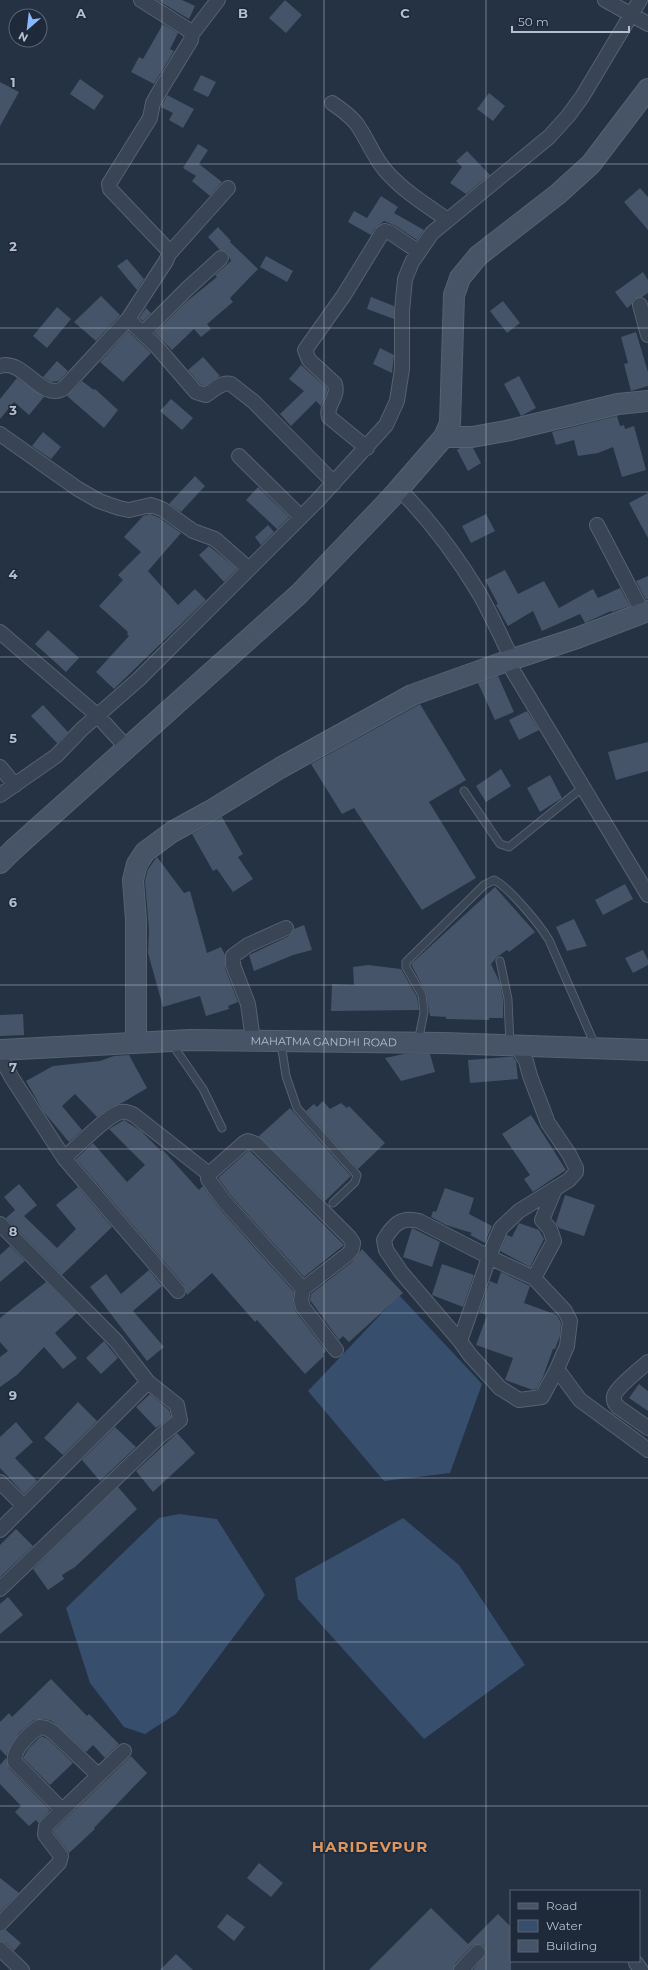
<svg xmlns="http://www.w3.org/2000/svg" width="648" height="1970" viewBox="0 0 648 1970" font-family="Montserrat,sans-serif">
	<style>
		.water { fill: #374e6d }
		.building { fill: #465469 }
		.lines { fill: none; stroke-linecap: round; stroke-linejoin: round }
		.lane-casing { stroke: #576271; stroke-width: 9 }
		.street-casing { stroke: #576271; stroke-width: 16 }
		.secondary-casing { stroke: #576271; stroke-width: 22 }
		.lane { stroke: #394454; stroke-width: 7 }
		.street { stroke: #394454; stroke-width: 14 }
		.secondary { stroke: #475367; stroke-width: 20 }
		.grid { fill: none; stroke: #b6bfcd; stroke-width: 1; stroke-opacity: 0.55 }
		.labels { text-anchor: middle; stroke-width: 3; stroke-linejoin: round; paint-order: stroke }
		.street-label { font-size: 11px; fill: #b6bfcd; stroke: #1e2939 }
		.district-label { font-size: 15px; font-weight: bold; letter-spacing: 1px; fill: #de9660; stroke: #1e2939 }
		.grid-label { font-size: 13px; text-anchor: middle; font-weight: bold; fill: #b6bfcd; stroke: #1e2939; stroke-width: 3; stroke-linejoin: round; paint-order: stroke }
	</style>
	<rect width="100%" height="100%" fill="#243244"/>
	<!-- water -->
	<path class="water" d="M399 1295 482 1384 450 1473 384 1481 308 1391Z
		M179 1514 217 1519 265 1595 176 1714 145 1734 124 1727 90 1683 66 1608 159 1518Z
		M403 1518 459 1565 525 1665 424 1739 298 1599 295 1578Z"/>
	<!-- building -->
	<path class="building" d="M157 0H182L195 6 189 19Z
		M285 0 302 15 286 33 269 18Z
		M163 24 178 33 170 49 174 51 154 84 131 72 139 57 143 59Z
		M201 75 216 82 208 97 193 90Z
		M80 79 104 96 94 110 70 94Z
		M0 82 19 92 0 126Z
		M489 93 505 106 493 121 477 109Z
		M167 95 194 109 183 128 169 120 173 113 161 107Z
		M198 144 208 150 199 164 222 182 210 196 192 181 196 176 183 168Z
		M467 151 490 175 466 194 450 183 462 167 456 161Z
		M640 188 648 197V230L624 202Z
		M381 196 398 207 394 213 424 230 417 240 396 226 384 221 375 228 371 235 348 222 354 211 367 218Z
		M218 227 231 241 230 242 258 269 230 298 233 302 207 324 211 329 201 337 194 329 172 350 155 333 186 302 217 277 215 275 231 261 227 252 220 250 208 237Z
		M266 256 293 271 287 282 260 267Z
		M127 259 144 279 137 290 117 266Z
		M643 272 648 280V293L642 297 634 299 632 304 627 308 615 292Z
		M101 296 120 315 96 341 74 322Z
		M371 297 394 306V319L367 309Z
		M503 301 520 323 507 333 490 311Z
		M57 307 71 319 47 348 33 336Z
		M146 308 151 313 143 321 139 318Z
		M128 331 151 353 123 382 100 362Z
		M636 332 648 372V386L631 391 624 364 628 363 621 337Z
		M380 348 394 355 392 373 373 364Z
		M203 357 220 376 205 386 201 385 188 370Z
		M57 361 68 371 59 381 51 382 43 377Z
		M301 365 327 388V392L321 406 316 401 291 426 280 414 304 391 289 379Z
		M519 376 536 408 521 416 504 384Z
		M17 378 44 397 29 415 14 402 0 419V399Z
		M82 381 94 390 95 389 118 410 104 428 67 396Z
		M171 399 193 418 182 430 160 411Z
		M617 416 620 426 624 425 625 429 634 426 646 470 622 477 613 447 598 453 578 456 574 440 556 445 552 432Z
		M43 432 61 447 51 459 32 446Z
		M460 448H473L481 463 468 471 457 450Z
		M195 476 205 486 181 512 169 504Z
		M258 487 289 517 277 529 246 500Z
		M648 493V538L629 503Z
		M150 514 158 517 181 533 148 571 178 605 195 589 206 600 114 689 96 672 129 636 127 634 128 632 99 606 123 580 118 575 141 552 124 537 143 516Z
		M486 514 495 531 471 543 462 526Z
		M268 525 274 532 261 545 255 537Z
		M209 546 237 569 224 582 199 555Z
		M505 570 518 594 544 581 559 608 593 589 598 598 620 588 630 606 612 612 611 611 585 623 580 614 542 631 533 611 508 626 496 605 498 604 485 580Z
		M648 576V599L646 600 636 581Z
		M48 630 79 658 66 672 35 644Z
		M498 676 514 712 495 720 478 683Z
		M420 704 466 780 429 802 476 878 422 910 354 808 342 814 311 764Z
		M43 705 68 732 57 743 31 716Z
		M527 711 539 730 519 740 509 720Z
		M648 742V771L616 780 608 752Z
		M501 769 511 786 486 802 476 786Z
		M550 775 562 798 540 812 527 788Z
		M222 817 243 854 238 857 253 879 233 892 217 869 213 871 192 834Z
		M157 857 184 893 190 891 207 953 221 947 225 955V968L238 1002 228 1006 229 1009 206 1016 200 996 163 1007 148 953 149 930 145 881 148 869Z
		M625 884 633 899 603 915 595 900Z
		M495 887 535 932 509 952 507 950 497 957 491 964 500 983 503 1000V1018H489V1020L446 1019V1017L430 1016 426 993 411 964Z
		M574 919 587 946 567 951 556 927Z
		M304 925 312 950 293 955 254 971 249 955 289 936 294 929Z
		M643 950 648 960V965L633 973 625 958Z
		M368 965 401 969 417 997 419 1010 331 1011 332 984 354 985 353 967Z
		M23 1014 24 1035 0 1036V1015Z
		M404 1054H430L435 1072 401 1081 385 1058Z
		M129 1055 147 1088 122 1103 111 1107 97 1117 75 1094 62 1106 82 1130 69 1142 43 1111 26 1081 53 1066 100 1061 114 1056Z
		M508 1057H513L516 1061 518 1079 470 1083 468 1060Z
		M323 1101 330 1109 341 1103 347 1108 349 1106 385 1143 358 1169 306 1111 314 1104 317 1107Z
		M290 1108 351 1176 325 1201 259 1136Z
		M531 1115 566 1170 533 1192 524 1179 530 1175 502 1134Z
		M124 1120 141 1131 161 1151 163 1150 199 1190 203 1186 219 1208 294 1292 293 1302 296 1312 326 1351 323 1354 324 1356 305 1374 257 1320 255 1322 212 1273 187 1295 184 1285 76 1159 93 1143 127 1182 145 1165 109 1129Z
		M249 1150 344 1245 304 1277 232 1197 218 1178Z
		M19 1184 37 1205 24 1216 57 1248 76 1229 56 1205 78 1187 112 1227 62 1275 6 1218 15 1210 4 1197Z
		M445 1188 474 1198 469 1214 492 1226 485 1243 470 1235 472 1233 446 1225 431 1217 433 1211 436 1212Z
		M565 1195 595 1205 584 1236 559 1228 556 1223Z
		M519 1223 539 1230 544 1239 530 1267 500 1251 507 1235 512 1237Z
		M412 1228 440 1242 432 1267 403 1257Z
		M10 1246 25 1261 0 1282V1255Z
		M362 1249 403 1293 349 1342 343 1336 339 1340 310 1300 311 1294 353 1261Z
		M442 1264 474 1275 463 1307 432 1295Z
		M149 1270 162 1286 133 1311 164 1347 147 1361 90 1287 106 1274 121 1294Z
		M501 1272 530 1286 524 1303 557 1315 561 1323 560 1336 555 1349H553L543 1377 537 1389 533 1390 505 1380 513 1358 476 1345 487 1315 479 1312 490 1281 497 1284Z
		M46 1282 77 1313 55 1333 77 1358 63 1369 44 1347 17 1375 0 1387V1357L8 1351 0 1342V1318Z
		M104 1341 118 1358 101 1374 86 1358Z
		M639 1384 648 1391V1411L629 1398Z
		M150 1394 169 1410 171 1417 156 1428 136 1407Z
		M78 1402 97 1421 63 1455 44 1438Z
		M16 1422 33 1442 15 1458 37 1481 24 1494 0 1468V1437Z
		M115 1427 136 1447 100 1481 82 1460Z
		M177 1433 195 1453 153 1492 136 1471Z
		M118 1487 137 1509 75 1567 62 1575 64 1579 48 1590 33 1569Z
		M16 1529 33 1546 0 1577V1545Z
		M8 1597 23 1615 0 1634V1604Z
		M51 1679 87 1716 89 1714 119 1744 105 1758 93 1745 86 1752 57 1725 50 1720 40 1719 34 1720 20 1732 11 1744 6 1756 0 1749V1722L9 1713 12 1717Z
		M41 1736 48 1739 73 1763 50 1785 23 1758 29 1748Z
		M131 1756 147 1773 94 1828 95 1829 69 1853 54 1833V1830Z
		M6 1758 9 1768 50 1810 38 1823 36 1820 29 1826 15 1812 21 1806 0 1784V1765Z
		M259 1863 283 1883 271 1897 247 1878Z
		M0 1878 19 1893 0 1912Z
		M431 1908 468 1944 498 1914 511 1927V1970H473L486 1954 484 1946 480 1944 472 1946 455 1964 453 1970H369Z
		M227 1914 245 1927 234 1941 217 1927Z
		M6 1930 21 1943 14 1951 6 1943 0 1941V1932Z
		M176 1954 193 1970H160Z"/>
	<g class="lines">
		<defs>
			<path id="lane" d="M464 791 500 844 509 847 582 788
				M500 961 508 999 510 1045
				M418 1042 424 1012 422 995 406 967V962L484 885 494 880C509 887 540 925 549 940L595 1045
				M281 1043 286 1076 297 1108 357 1175 355 1182 333 1203
				M172 1044 203 1089 222 1128"/>
			<path id="street" d="M605 0 648 24
				M192 34 218 0
				M332 103C341 109 349 115 356 123 367 138 373 156 385 170 402 190 426 205 448 220
				M169 254 228 188
				M640 305 648 335
				M128 319 157 347 196 392 206 395C214 390 222 381 231 384L254 402 334 483
				M143 333 187 289 221 258
				M0 366C24 358 42 403 64 388L128 319 166 261 169 254 168 250 110 189 109 184 150 118 153 103 158 94 191 40 192 34 187 29 141 0
				M0 434 78 489 99 501 119 508 129 510 151 505 162 509 193 531 215 539 249 569
				M367 448 329 417C325 405 339 399 335 384L309 360 305 350 344 295 382 233 385 231 391 233 419 252
				M239 456 301 517
				M399 489C430 520 456 555 479 593 491 614 501 637 512 659
				M597 525 643 613
				M0 632 97 715 127 748
				M507 661 648 895
				M0 767 15 785
				M0 795 56 756 82 729 139 679 316 502 386 425 397 401 402 369V311L405 279 412 262 432 233 549 137 568 116 582 97 640 0
				M253 1040 248 1004 233 965V956L248 945 286 928
				M0 1056 12 1078 64 1158 178 1291
				M64 1158C76 1148 108 1114 121 1112 126 1111 130 1113 134 1115L209 1174
				M209 1174 244 1143 248 1141 256 1144 349 1237 353 1243 352 1249 348 1254 303 1289
				M209 1174 208 1179 225 1202 303 1289 301 1300 303 1307 336 1350
				M0 1224 116 1341 148 1382 177 1405 180 1420 160 1436 0 1589
				M534 1278 554 1241 550 1229 542 1220 555 1189
				M460 1341 492 1249 501 1228 519 1211 569 1180 576 1172V1168L569 1154 548 1123 530 1076 526 1061 516 1045
				M648 1362C640 1369 617 1387 614 1396 613 1401 615 1404 618 1407L648 1428
				M557 1369 567 1346 570 1321 565 1311 534 1278 489 1257 419 1221C401 1216 393 1225 384 1240L386 1250 401 1272 460 1341 470 1355 500 1388 519 1400 542 1397 557 1369 580 1400 648 1450
				M0 1482 23 1505
				M0 1530 148 1382
				M62 1810 15 1762C12 1750 29 1734 39 1727L46 1728 53 1732 98 1775
				M0 1924 59 1863 61 1856 45 1835 46 1826 124 1751
				M0 1949 22 1970
				M636 1963 641 1970
				M461 1970 478 1952"/>
			<g id="secondary">
				<path d="M444 437H472L506 431 618 404 648 401"/>
				<path d="M0 863 13 850 299 594 391 498 444 437 450 423 454 295 460 278 478 256 558 194 591 164 648 89"/>
				<path d="M136 1042V920L133 880 137 864 145 852 172 832 210 811 280 768 412 695 507 661 577 638 648 611"/>
				<path id="s1" d="M0 1050 190 1040 443 1043 648 1050"/>
			</g>
		</defs>
		<!-- lane casing -->
		<use href="#lane" class="lane-casing"/>
		<!-- street casing -->
		<use href="#street" class="street-casing"/>
		<!-- secondary casing -->
		<use href="#secondary" class="secondary-casing"/>
		<!-- lane -->
		<use href="#lane" class="lane"/>
		<!-- street -->
		<use href="#street" class="street"/>
		<!-- secondary -->
		<use href="#secondary" class="secondary"/>
	</g>
	<!-- grid -->
	<path class="grid" d="M162 0V1970M324 0V1970M486 0V1970M0 164H648M0 328H648M0 492H648M0 657H648M0 821H648M0 985H648M0 1149H648M0 1313H648M0 1478H648M0 1642H648M0 1806H648"/>
	<g class="labels">
		<!-- street labels -->
		<g class="street-label">
			<text dy="4" stroke="none"><textPath href="#s1" startOffset="324">MAHATMA GANDHI ROAD</textPath></text>
		</g>
		<!-- district labels -->
		<g class="district-label">
			<text x="370" y="1852">HARIDEVPUR</text>
		</g>
	</g>
	<g class="grid-label">
		<text x="81" y="18">A</text>
		<text x="243" y="18">B</text>
		<text x="405" y="18">C</text>
		<text x="13" y="87">1</text>
		<text x="13" y="251">2</text>
		<text x="13" y="415">3</text>
		<text x="13" y="579">4</text>
		<text x="13" y="743">5</text>
		<text x="13" y="907">6</text>
		<text x="13" y="1072">7</text>
		<text x="13" y="1236">8</text>
		<text x="13" y="1400">9</text>
	</g>
	<!-- legend -->
	<rect x="510" y="1890" width="130" height="72" fill="#1e2939" stroke="#5b6574"/>
	<rect x="518" y="1903" width="20" height="6" fill="#475367" stroke="#5b6574"/>
	<text x="546" y="1910" font-size="12" fill="#b6bfcd">Road</text>
	<rect x="518" y="1920" width="20" height="12" fill="#374e6d" stroke="#5b6574"/>
	<text x="546" y="1930" font-size="12" fill="#b6bfcd">Water</text>
	<rect x="518" y="1940" width="20" height="12" fill="#465469" stroke="#5b6574"/>
	<text x="546" y="1950" font-size="12" fill="#b6bfcd">Building</text>
	<!-- north arrow -->
	<g transform="translate(28 28) rotate(208)"><circle r="19" fill="#1e2939" stroke="#5b6574"/>
	<path d="M0-3L7 15L0 10L-7 15Z" fill="#8ab8ff"/>
	<text y="-6" font-size="11" font-weight="bold" text-anchor="middle" fill="#b6bfcd">N</text>
	</g>
	<!-- scale -->
	<path d="M512 26v6h117v-6" fill="none" stroke="#b6bfcd" stroke-width="2"/>
	<text x="518" y="26" font-size="12" fill="#b6bfcd" stroke="#1e2939" stroke-width="3" paint-order="stroke">50 m</text>
</svg>
